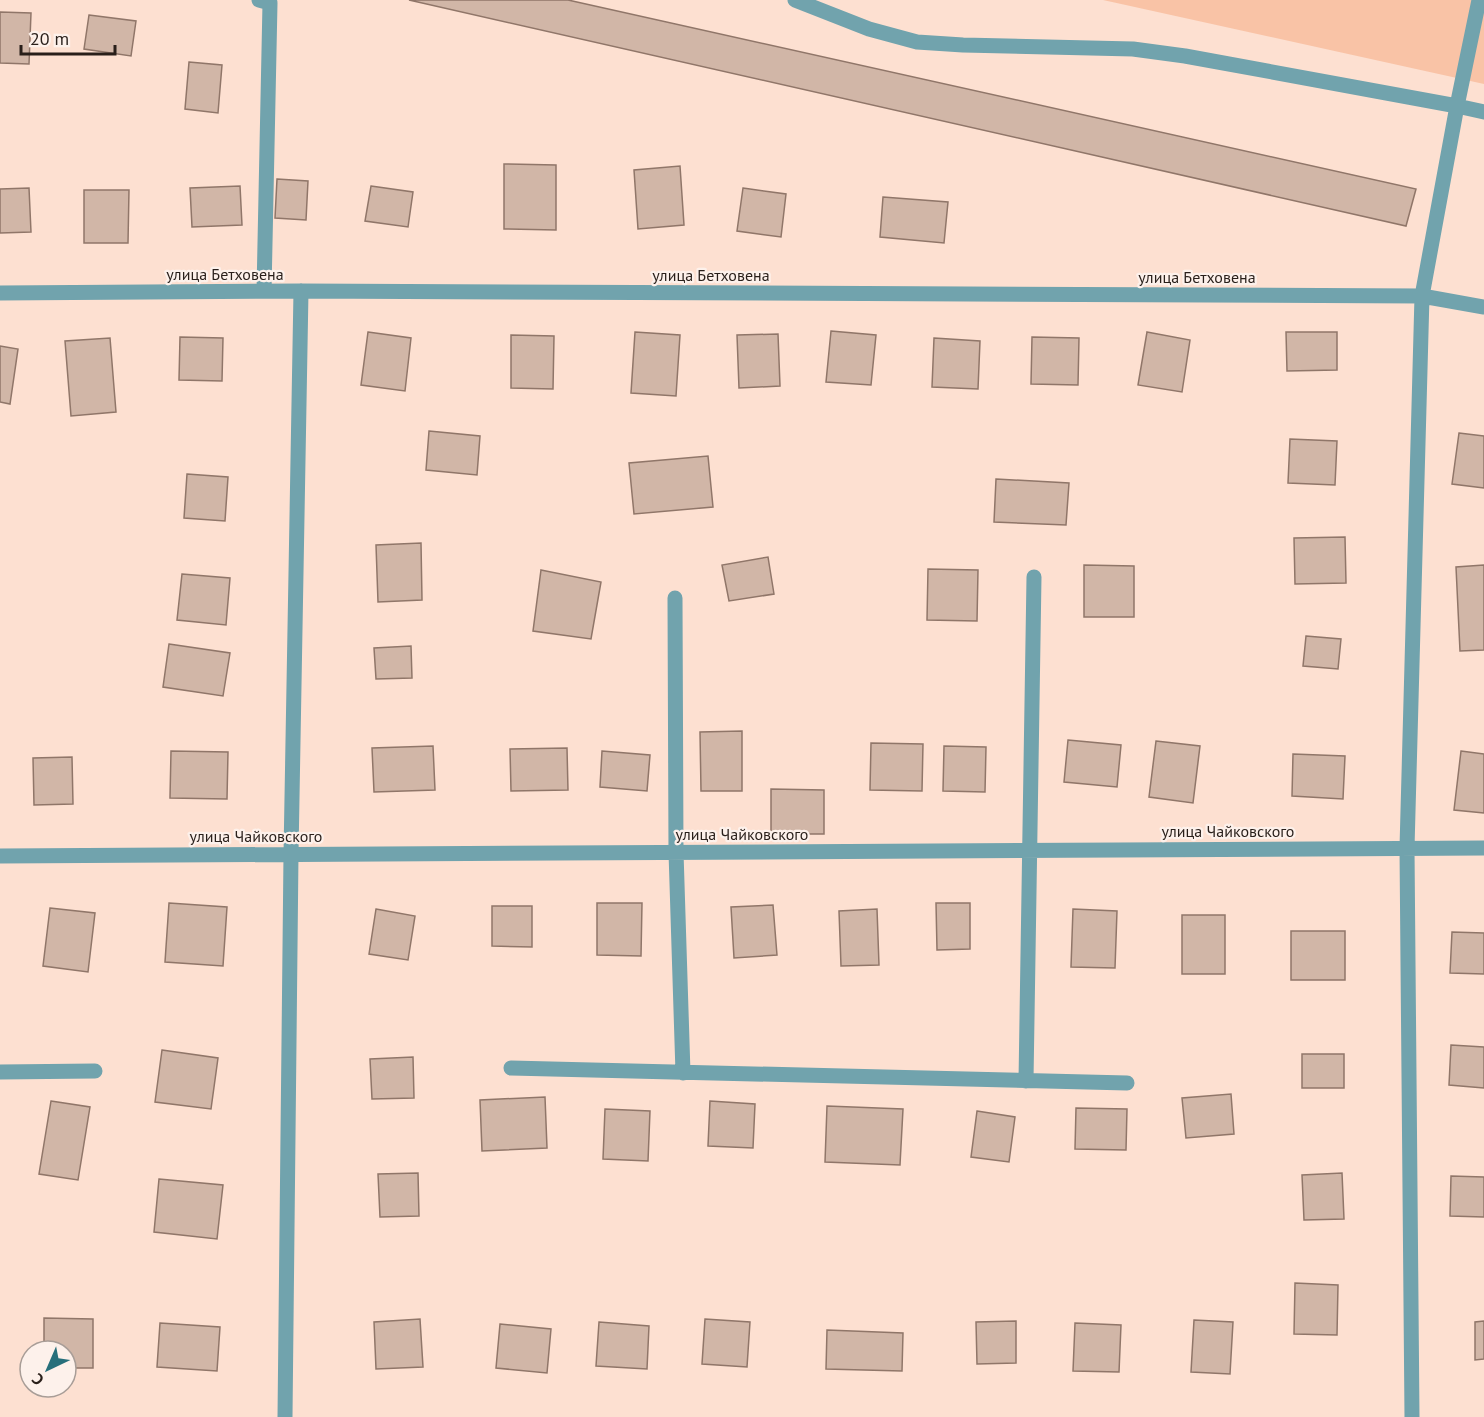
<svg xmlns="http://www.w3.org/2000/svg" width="1484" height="1417" viewBox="0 0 1484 1417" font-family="'PT Sans',sans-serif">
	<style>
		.green { fill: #f9c3a6 }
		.building { fill: #d1b6a7; stroke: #907669; stroke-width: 1.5 }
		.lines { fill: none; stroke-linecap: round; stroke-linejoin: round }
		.minor { stroke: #71a3ad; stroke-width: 15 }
		.labels { text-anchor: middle; stroke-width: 4.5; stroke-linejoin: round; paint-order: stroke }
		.street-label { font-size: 16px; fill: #291f1a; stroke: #fdf1eb }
	</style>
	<rect width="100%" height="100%" fill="#fde0d1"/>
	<!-- green -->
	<path class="green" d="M1103 0H1484V84Z"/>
	<!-- building -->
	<path class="building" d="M409 0H568L1416 189 1406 226Z
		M0 12 31 13 29 64 0 63Z
		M89 15 136 21 131 56 84 49Z
		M189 62 222 65 218 113 185 109Z
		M504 164 556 165V230L504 229Z
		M680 166 684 225 638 229 634 170Z
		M277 179 308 181 306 220 275 218Z
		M240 186 242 225 192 227 190 188Z
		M371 186 413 192 408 227 365 221Z
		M29 188 31 232 0 233V189Z
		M743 188 786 194 781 237 737 231Z
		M84 190H129L128 243H84Z
		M883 197 948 202 944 243 880 237Z
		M831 331 876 335 871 385 826 382Z
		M368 332 411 338 405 391 361 385Z
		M635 332 680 335 676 396 631 393Z
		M1147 332 1190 340 1182 392 1138 385Z
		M1286 332H1337V370L1287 371Z
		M778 334 780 386 739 388 737 335Z
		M511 335 554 336 553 389 511 388Z
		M180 337 223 338 222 381 179 380Z
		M1032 337 1079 338 1078 385 1031 384Z
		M110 338 116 412 71 416 65 341Z
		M934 338 980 341 978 389 932 387Z
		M0 346 18 349 10 404 0 402Z
		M429 431 480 436 477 475 426 470Z
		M1459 433 1484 436V488L1452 484Z
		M1290 439 1337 441 1335 485 1288 483Z
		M708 456 713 507 634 514 629 463Z
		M187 474 228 477 225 521 184 518Z
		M996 479 1069 483 1066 525 994 522Z
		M1345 537 1346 583 1295 584 1294 538Z
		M421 543 422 600 378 602 376 545Z
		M768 557 774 594 729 601 722 565Z
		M1084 565 1134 566V617H1084Z
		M1484 565V650L1460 651 1456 567Z
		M928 569 978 570 977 621 927 620Z
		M541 570 601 582 591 639 533 631Z
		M182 574 230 578 226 625 177 620Z
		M1306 636 1341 639 1338 669 1303 666Z
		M169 644 230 653 223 696 163 687Z
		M411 646 412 678 376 679 374 648Z
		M742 731V791H701L700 732Z
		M1068 740 1121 745 1117 787 1064 782Z
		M1156 741 1200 746 1193 803 1149 797Z
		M871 743 923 744 922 791 870 790Z
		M433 746 435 790 374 792 372 748Z
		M944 746 986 747 985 792 943 791Z
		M567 748 568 790 511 791 510 749Z
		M171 751 228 752 227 799 170 798Z
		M602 751 650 755 647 791 600 787Z
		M1461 751 1484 754V813L1454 810Z
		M1293 754 1345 756 1343 799 1292 796Z
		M72 757 73 804 34 805 33 758Z
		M771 789 824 790V834H771Z
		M169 903 227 907 223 966 165 962Z
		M597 903H642L641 956 597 955Z
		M936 903H970V949L937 950Z
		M773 905 777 955 734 958 731 907Z
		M492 906H532V947L492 946Z
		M50 908 95 913 88 972 43 966Z
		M376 909 415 916 408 960 369 954Z
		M877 909 879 965 841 966 839 911Z
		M1073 909 1117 911 1115 968 1071 967Z
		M1182 915H1225V974H1182Z
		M1291 931H1345V980H1291Z
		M1452 932 1484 933V974L1450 973Z
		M1451 1045 1484 1047V1088L1449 1085Z
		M162 1050 218 1058 211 1109 155 1102Z
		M1302 1054H1344V1088H1302Z
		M413 1057 414 1098 372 1099 370 1059Z
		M1231 1094 1234 1134 1186 1138 1182 1098Z
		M545 1097 547 1148 482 1151 480 1100Z
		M51 1101 90 1107 78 1180 39 1174Z
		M710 1101 755 1104 753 1148 708 1146Z
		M827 1106 903 1109 900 1165 825 1162Z
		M1076 1108 1127 1109 1126 1150 1075 1149Z
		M605 1109 650 1111 648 1161 603 1159Z
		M977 1111 1015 1117 1009 1162 971 1157Z
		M418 1173 419 1216 380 1217 378 1174Z
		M1342 1173 1344 1219 1304 1220 1302 1175Z
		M1451 1176 1484 1177V1217L1450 1216Z
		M159 1179 223 1185 217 1239 154 1232Z
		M1295 1283 1338 1285 1337 1335 1294 1334Z
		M44 1318 93 1319V1368H66V1351H44Z
		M420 1319 423 1367 376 1369 374 1322Z
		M705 1319 750 1322 747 1367 702 1364Z
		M1194 1320 1233 1322 1230 1374 1191 1372Z
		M1016 1321V1363L977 1364 976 1322Z
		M1484 1321V1359L1475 1360V1322Z
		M599 1322 649 1326 647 1369 596 1366Z
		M160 1323 220 1327 217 1371 157 1367Z
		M1075 1323 1121 1325 1119 1372 1073 1371Z
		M500 1324 551 1329 547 1373 496 1368Z
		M827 1330 903 1333 902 1371 826 1369Z"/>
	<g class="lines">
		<!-- minor -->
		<path class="minor" d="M259 0 270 3 264 291
			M795 0 869 29 917 42 963 45 1133 49 1185 56 1457 106 1484 112
			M0 293 301 291 1422 296 1484 307
			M675 598 676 852 683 1073
			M0 856 1484 848
			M511 1068 1127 1083
			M0 1072 95 1071
			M1026 1081 1034 577
			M285 1417 291 854 301 291
			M1412 1417 1407 848 1422 296 1457 106 1479 0"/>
	</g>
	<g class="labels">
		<!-- street labels -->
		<g class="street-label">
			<text x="225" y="280">улица Бетховена</text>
			<text x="711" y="281">улица Бетховена</text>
			<text x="1197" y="283">улица Бетховена</text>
			<text x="1228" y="837">улица Чайковского</text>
			<text x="742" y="840">улица Чайковского</text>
			<text x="256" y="842">улица Чайковского</text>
		</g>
	</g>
	<!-- north arrow -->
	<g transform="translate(48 1369) rotate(224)"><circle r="28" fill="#fdf1eb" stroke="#a89d97" stroke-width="1.5"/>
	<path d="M0-4.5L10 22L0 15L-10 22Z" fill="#276f7b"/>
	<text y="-9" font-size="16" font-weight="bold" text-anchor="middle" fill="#291f1a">С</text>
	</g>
	<!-- scale -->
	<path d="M21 45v9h94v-9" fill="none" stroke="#291f1a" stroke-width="3"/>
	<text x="30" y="45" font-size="18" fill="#291f1a" stroke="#fdf1eb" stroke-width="4.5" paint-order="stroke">20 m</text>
</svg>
